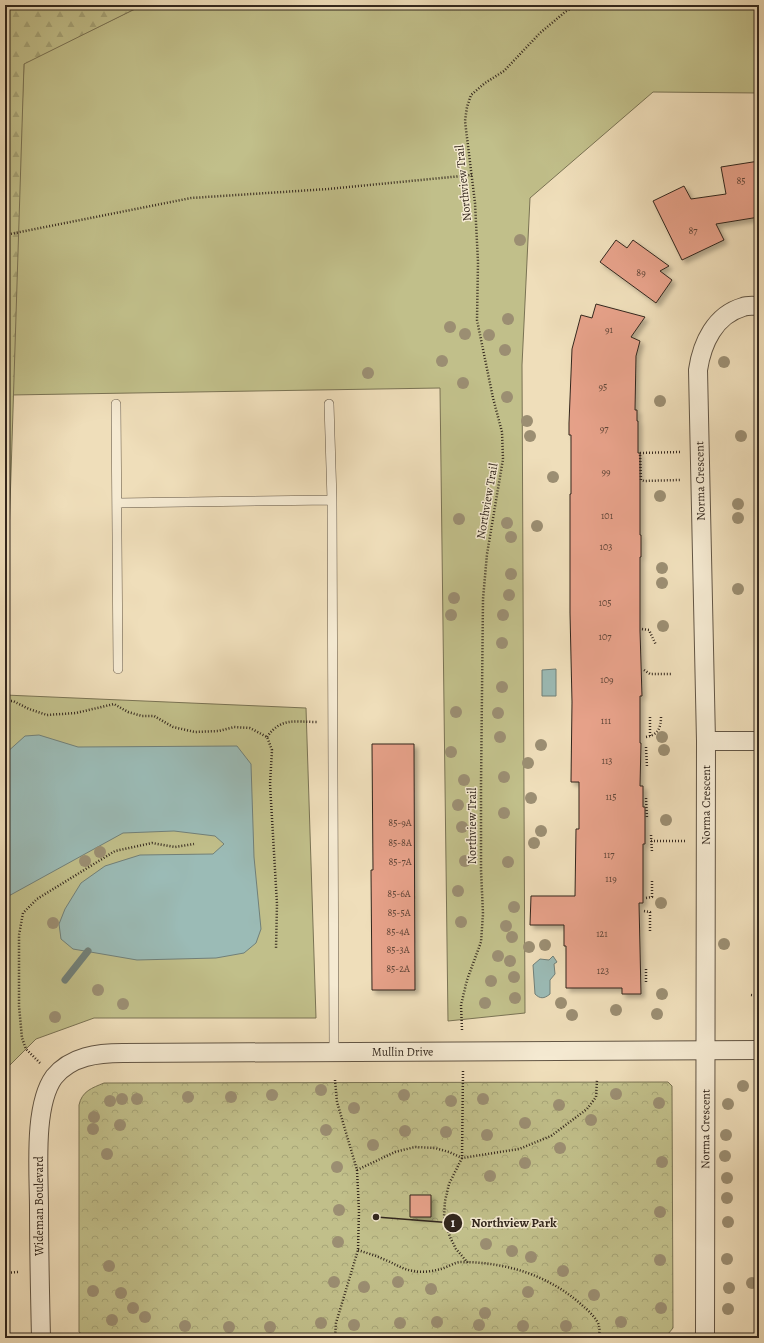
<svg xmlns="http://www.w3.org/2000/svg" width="764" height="1343" viewBox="0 0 764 1343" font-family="Alegreya,serif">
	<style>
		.grass { fill: #c1bf8a; stroke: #7a7354 }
		.forest { fill: url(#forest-firs); stroke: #7a7354 }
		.park { fill: url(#park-crowns); stroke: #7a7354 }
		.water { fill: #9bbbb6; stroke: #718079 }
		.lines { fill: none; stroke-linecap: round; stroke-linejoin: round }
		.stream { stroke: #718079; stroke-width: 7 }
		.building { fill: #e6a189; stroke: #33271d; filter: url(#shadow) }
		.service-casing { stroke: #625544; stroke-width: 10 }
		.minor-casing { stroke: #625544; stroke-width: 20 }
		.path { stroke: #33271d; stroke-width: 2.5; stroke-dasharray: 1 2; stroke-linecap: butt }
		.service { stroke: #f5ead2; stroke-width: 9 }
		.minor { stroke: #f5ead2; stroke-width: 18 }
		.tree { fill: #9b8e72 }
		.labels { text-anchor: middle; stroke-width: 3; stroke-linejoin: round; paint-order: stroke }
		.number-label { font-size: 10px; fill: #604638 }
		.street-label { font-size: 12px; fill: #33271d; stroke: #f5ead2 }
		.leader { fill: none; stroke: #33271d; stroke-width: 1.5 }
		.callout-dot { fill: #33271d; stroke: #f5ead2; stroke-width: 1.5 }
		.mark-label { font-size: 12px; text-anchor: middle; font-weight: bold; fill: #fff }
		.callout-label { font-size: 13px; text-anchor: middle; font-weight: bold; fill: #33271d; stroke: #f5ead2; stroke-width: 3; stroke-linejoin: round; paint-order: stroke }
	</style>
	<defs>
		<pattern id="forest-firs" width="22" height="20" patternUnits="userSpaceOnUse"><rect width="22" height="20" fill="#c1bf8a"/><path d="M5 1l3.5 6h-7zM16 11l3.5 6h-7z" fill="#a6a477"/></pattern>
		<pattern id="park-crowns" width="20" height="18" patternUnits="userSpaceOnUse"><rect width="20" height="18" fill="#c1bf8a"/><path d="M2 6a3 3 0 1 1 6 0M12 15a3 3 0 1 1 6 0" fill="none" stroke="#a6a477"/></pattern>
		<filter id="shadow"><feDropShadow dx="3.5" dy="3.5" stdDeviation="2" flood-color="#0004"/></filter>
	</defs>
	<rect width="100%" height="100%" fill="#efdeba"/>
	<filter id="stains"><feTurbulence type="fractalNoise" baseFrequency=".005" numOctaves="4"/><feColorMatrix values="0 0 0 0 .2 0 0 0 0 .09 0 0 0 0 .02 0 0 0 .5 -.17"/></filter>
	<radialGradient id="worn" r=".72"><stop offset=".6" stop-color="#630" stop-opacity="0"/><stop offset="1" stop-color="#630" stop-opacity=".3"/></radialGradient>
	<!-- grass -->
	<path class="grass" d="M143 5H759V93L653 92 530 198 522 365 525 1013 448 1021 440 388 10 395 24 63Z
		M5 695 306 708 316 1018H94L36 1039 5 1070Z"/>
	<!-- forest -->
	<path class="forest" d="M5 5H143L24 64 5 662Z"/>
	<!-- park -->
	<path class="park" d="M668 1082 672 1086 673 1328 668 1334 83 1335 79 1332V1105C82 1091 92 1088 104 1083Z"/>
	<!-- water -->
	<path class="water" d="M556 669V696H542V670Z
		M39 735 78 747 237 746 251 764 254 857 261 929 256 943 244 953 216 958 137 960 73 949 61 939 59 924 65 909 81 883 105 866 140 855 213 854 224 844 215 836 174 831 123 833 5 898V754L25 736Z
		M553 956 557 962 554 964 555 974 550 980V994C544 999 540 999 535 994L533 965 540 959 549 960Z"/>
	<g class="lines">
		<!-- stream -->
		<path class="stream" d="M65 980 88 951"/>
	</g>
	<!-- building -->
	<path class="building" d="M759 161V217L716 224 724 240 682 260 653 201 684 186 691 199 726 194 721 167Z
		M616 240 627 248 633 240 669 266 660 271 672 280 656 303 600 262Z
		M596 304 645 317 631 337 640 341 636 356 635 410H637V421H638V453H640V535H641V557H640V631L642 696H640V743H641L640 786H643V807H645V844H643V903H639L641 994H622V988H566V946H564V925H530L531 896H575L576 829H579V782H571L572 702 570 613V494H571V435H569V423L572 349 581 315 592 318Z
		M372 744H414L415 990H372L371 870H373Z
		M410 1195H431V1217H410Z"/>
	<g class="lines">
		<defs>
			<path id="service" d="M116 404 118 669
				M329 404 332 500 334 1052
				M117 503 332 500"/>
			<g id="minor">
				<path d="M706 741H759"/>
				<path id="s1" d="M41 1338C40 1295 39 1251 39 1208 39 1172 33 1106 54 1077 71 1056 98 1053 123 1053L759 1050"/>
				<path id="s2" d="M705 1338 706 741 698 370C702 343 715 315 743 307 748 305 754 306 759 306"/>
			</g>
		</defs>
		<!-- service casing -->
		<use href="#service" class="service-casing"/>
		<!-- minor casing -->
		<use href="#minor" class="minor-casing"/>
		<!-- path -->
		<path class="path" d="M5 235 191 198 328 189 472 175
			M680 452 640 453 641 480 644 481 680 480
			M642 629 649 630 656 645
			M644 670 650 674H671
			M5 701H13L29 709 47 715 76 713 114 704 128 712 142 716H154L173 727 195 732 219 731 234 727 250 728 267 737 272 750 270 784 277 904 276 949
			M650 736V716
			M267 737C281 717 295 722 317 722
			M646 737C658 735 661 728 661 716
			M646 747 647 767
			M646 798 647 819
			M651 835 652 852
			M651 841H685
			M646 898 652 897V880
			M644 911 650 912V932
			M646 982V967
			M751 995 759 996
			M462 1030 461 1005 467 980 481 942 483 914 481 870V786L483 599 487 554 503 459 502 432 493 398 477 320 478 262 475 203 465 121 467 107 471 95 485 83 504 71 540 33 565 12 577 5
			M40 1063 26 1049 22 1038 19 1006V935L23 913 37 899 115 851 152 843 175 847 194 844
			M463 1071 462 1158 449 1184 445 1201 444 1217 450 1237 456 1249 468 1263
			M335 1080 337 1102 357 1170 359 1211 358 1250 336 1323 335 1338
			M357 1170 395 1152 415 1147 435 1148 449 1152 462 1158 519 1149 551 1136 587 1109 596 1097 597 1080
			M358 1250C366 1253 375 1255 383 1259 394 1263 403 1270 414 1271 423 1273 433 1271 441 1269 448 1267 455 1262 461 1262 507 1262 551 1276 584 1307 589 1311 598 1320 599 1326 600 1330 599 1334 599 1338
			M5 1273 18 1272"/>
		<!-- service -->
		<use href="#service" class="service"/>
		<!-- minor -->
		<use href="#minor" class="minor"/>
	</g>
	<!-- trees -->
	<g class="tree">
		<circle cx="520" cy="240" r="6"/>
		<circle cx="508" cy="319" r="6"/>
		<circle cx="450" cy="327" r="6"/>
		<circle cx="465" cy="334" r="6"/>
		<circle cx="489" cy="335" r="6"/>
		<circle cx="505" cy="350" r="6"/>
		<circle cx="442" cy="361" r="6"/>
		<circle cx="724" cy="362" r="6"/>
		<circle cx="368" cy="373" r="6"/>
		<circle cx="463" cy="383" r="6"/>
		<circle cx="507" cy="397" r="6"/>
		<circle cx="660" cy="401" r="6"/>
		<circle cx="527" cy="421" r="6"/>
		<circle cx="530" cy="436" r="6"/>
		<circle cx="741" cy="436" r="6"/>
		<circle cx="553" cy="477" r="6"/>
		<circle cx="660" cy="496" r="6"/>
		<circle cx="738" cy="504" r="6"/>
		<circle cx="738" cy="518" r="6"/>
		<circle cx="459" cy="519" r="6"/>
		<circle cx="507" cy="523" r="6"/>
		<circle cx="537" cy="526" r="6"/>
		<circle cx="511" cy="537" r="6"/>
		<circle cx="662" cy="568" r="6"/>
		<circle cx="511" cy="574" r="6"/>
		<circle cx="662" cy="583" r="6"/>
		<circle cx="738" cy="589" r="6"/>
		<circle cx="509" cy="595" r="6"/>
		<circle cx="454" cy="598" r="6"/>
		<circle cx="451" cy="615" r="6"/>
		<circle cx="503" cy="615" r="6"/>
		<circle cx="663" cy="626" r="6"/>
		<circle cx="502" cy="643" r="6"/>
		<circle cx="502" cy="687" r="6"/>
		<circle cx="456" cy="712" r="6"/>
		<circle cx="498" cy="713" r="6"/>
		<circle cx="500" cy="737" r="6"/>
		<circle cx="662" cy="737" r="6"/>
		<circle cx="541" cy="745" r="6"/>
		<circle cx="664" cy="750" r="6"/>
		<circle cx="451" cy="752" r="6"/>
		<circle cx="528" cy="763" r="6"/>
		<circle cx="504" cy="777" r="6"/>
		<circle cx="464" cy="780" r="6"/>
		<circle cx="531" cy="798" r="6"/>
		<circle cx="458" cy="805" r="6"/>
		<circle cx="504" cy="813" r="6"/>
		<circle cx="666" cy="820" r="6"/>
		<circle cx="462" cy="827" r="6"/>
		<circle cx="541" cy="831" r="6"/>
		<circle cx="534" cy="843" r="6"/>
		<circle cx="100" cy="852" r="6"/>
		<circle cx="85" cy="861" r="6"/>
		<circle cx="465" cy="861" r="6"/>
		<circle cx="508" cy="862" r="6"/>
		<circle cx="458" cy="891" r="6"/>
		<circle cx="661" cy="903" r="6"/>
		<circle cx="514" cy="907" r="6"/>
		<circle cx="461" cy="922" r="6"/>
		<circle cx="53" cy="923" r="6"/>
		<circle cx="506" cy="926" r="6"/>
		<circle cx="512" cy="937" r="6"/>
		<circle cx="724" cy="944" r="6"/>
		<circle cx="545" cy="945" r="6"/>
		<circle cx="529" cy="947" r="6"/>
		<circle cx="498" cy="956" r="6"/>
		<circle cx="510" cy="961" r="6"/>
		<circle cx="514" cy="977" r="6"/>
		<circle cx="491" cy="981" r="6"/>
		<circle cx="98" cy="990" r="6"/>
		<circle cx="662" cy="994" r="6"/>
		<circle cx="515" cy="998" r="6"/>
		<circle cx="485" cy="1003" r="6"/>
		<circle cx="561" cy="1003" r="6"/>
		<circle cx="123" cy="1004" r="6"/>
		<circle cx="616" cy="1010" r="6"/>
		<circle cx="657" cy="1014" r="6"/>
		<circle cx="572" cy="1015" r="6"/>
		<circle cx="55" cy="1017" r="6"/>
		<circle cx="743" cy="1086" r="6"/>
		<circle cx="321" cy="1090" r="6"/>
		<circle cx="616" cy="1094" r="6"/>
		<circle cx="272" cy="1095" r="6"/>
		<circle cx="404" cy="1095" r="6"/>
		<circle cx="188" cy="1097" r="6"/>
		<circle cx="231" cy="1097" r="6"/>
		<circle cx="122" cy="1099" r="6"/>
		<circle cx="137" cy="1099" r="6"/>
		<circle cx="483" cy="1099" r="6"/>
		<circle cx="110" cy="1101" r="6"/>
		<circle cx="451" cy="1101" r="6"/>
		<circle cx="659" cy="1103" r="6"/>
		<circle cx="728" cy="1104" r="6"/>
		<circle cx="559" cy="1105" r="6"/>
		<circle cx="354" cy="1108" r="6"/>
		<circle cx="94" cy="1117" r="6"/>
		<circle cx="591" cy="1120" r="6"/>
		<circle cx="525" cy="1123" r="6"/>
		<circle cx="120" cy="1125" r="6"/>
		<circle cx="93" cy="1129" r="6"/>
		<circle cx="326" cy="1130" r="6"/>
		<circle cx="405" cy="1131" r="6"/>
		<circle cx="446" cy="1132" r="6"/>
		<circle cx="487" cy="1135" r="6"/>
		<circle cx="726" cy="1135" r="6"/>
		<circle cx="373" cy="1145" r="6"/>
		<circle cx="560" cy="1148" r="6"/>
		<circle cx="107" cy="1154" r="6"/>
		<circle cx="725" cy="1156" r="6"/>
		<circle cx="662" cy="1162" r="6"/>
		<circle cx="525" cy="1163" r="6"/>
		<circle cx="337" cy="1167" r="6"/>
		<circle cx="490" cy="1176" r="6"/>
		<circle cx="727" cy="1178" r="6"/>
		<circle cx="727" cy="1198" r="6"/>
		<circle cx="339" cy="1210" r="6"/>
		<circle cx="660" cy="1212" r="6"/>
		<circle cx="728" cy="1222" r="6"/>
		<circle cx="338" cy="1242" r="6"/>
		<circle cx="486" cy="1244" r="6"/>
		<circle cx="512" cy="1251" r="6"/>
		<circle cx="531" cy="1257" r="6"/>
		<circle cx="727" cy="1259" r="6"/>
		<circle cx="660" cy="1260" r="6"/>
		<circle cx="109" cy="1266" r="6"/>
		<circle cx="563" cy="1271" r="6"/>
		<circle cx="334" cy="1282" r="6"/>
		<circle cx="398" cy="1282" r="6"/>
		<circle cx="752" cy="1283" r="6"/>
		<circle cx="364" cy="1287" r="6"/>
		<circle cx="729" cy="1288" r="6"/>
		<circle cx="431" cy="1289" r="6"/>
		<circle cx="93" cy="1291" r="6"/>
		<circle cx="528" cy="1292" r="6"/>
		<circle cx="121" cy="1293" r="6"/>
		<circle cx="594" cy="1295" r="6"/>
		<circle cx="133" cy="1308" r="6"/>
		<circle cx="661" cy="1308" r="6"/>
		<circle cx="728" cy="1309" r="6"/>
		<circle cx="485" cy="1313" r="6"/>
		<circle cx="145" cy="1317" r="6"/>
		<circle cx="112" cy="1320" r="6"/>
		<circle cx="437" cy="1322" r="6"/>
		<circle cx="621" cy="1322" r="6"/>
		<circle cx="321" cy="1323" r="6"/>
		<circle cx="400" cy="1323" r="6"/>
		<circle cx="354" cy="1325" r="6"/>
		<circle cx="479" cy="1325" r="6"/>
		<circle cx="185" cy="1326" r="6"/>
		<circle cx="523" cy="1326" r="6"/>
		<circle cx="566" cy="1326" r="6"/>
		<circle cx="229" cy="1327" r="6"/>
		<circle cx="270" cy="1327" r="6"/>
	</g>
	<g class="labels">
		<!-- number labels -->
		<g class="number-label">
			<text x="741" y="184">85</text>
			<text x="693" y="234">87</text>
			<text x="641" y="276">89</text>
			<text x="609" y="333">91</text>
			<text x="603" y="390">95</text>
			<text x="604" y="432">97</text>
			<text x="606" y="475">99</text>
			<text x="607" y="519">101</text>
			<text x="606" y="550">103</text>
			<text x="605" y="606">105</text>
			<text x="605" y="640">107</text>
			<text x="607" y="683">109</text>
			<text x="606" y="724">111</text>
			<text x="607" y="764">113</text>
			<text x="611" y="800">115</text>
			<text x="400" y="826">85-9A</text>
			<text x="400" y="846">85-8A</text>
			<text x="609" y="858">117</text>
			<text x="400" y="865">85-7A</text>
			<text x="611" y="882">119</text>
			<text x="399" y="897">85-6A</text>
			<text x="399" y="916">85-5A</text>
			<text x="398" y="935">85-4A</text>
			<text x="602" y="937">121</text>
			<text x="398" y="953">85-3A</text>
			<text x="398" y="972">85-2A</text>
			<text x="603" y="974">123</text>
		</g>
		<!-- street labels -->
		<g class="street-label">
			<text transform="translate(463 183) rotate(-96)" y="4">Northview Trail</text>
			<text transform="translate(700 481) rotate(-91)" y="4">Norma Crescent</text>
			<text transform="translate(487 501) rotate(-80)" y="4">Northview Trail</text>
			<text dy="4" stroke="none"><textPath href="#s2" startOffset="533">Norma Crescent</textPath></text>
			<text transform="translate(472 826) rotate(-90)" y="4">Northview Trail</text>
			<text dy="4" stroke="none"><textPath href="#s1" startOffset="619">Mullin Drive</textPath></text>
			<text dy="4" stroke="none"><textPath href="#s2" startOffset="209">Norma Crescent</textPath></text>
			<text transform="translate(39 1206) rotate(-90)" y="4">Wideman Boulevard</text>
		</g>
	</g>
	<!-- callouts -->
	<path class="leader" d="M376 1217L453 1223"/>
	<g class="callout-dot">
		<circle cx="376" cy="1217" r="4"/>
		<circle cx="453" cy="1223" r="10"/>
	</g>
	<g class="mark-label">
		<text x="453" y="1227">1</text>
	</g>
	<g class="callout-label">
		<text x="514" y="1227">Northview Park</text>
	</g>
	<!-- margin -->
	<rect width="764" height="1343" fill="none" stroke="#efdeba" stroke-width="20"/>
	<rect x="6" y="6" width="752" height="1331" fill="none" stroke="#33271d" stroke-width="2"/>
	<rect x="10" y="10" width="744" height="1323" fill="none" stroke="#33271d"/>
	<rect width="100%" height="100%" filter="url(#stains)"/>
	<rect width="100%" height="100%" fill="url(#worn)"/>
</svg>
